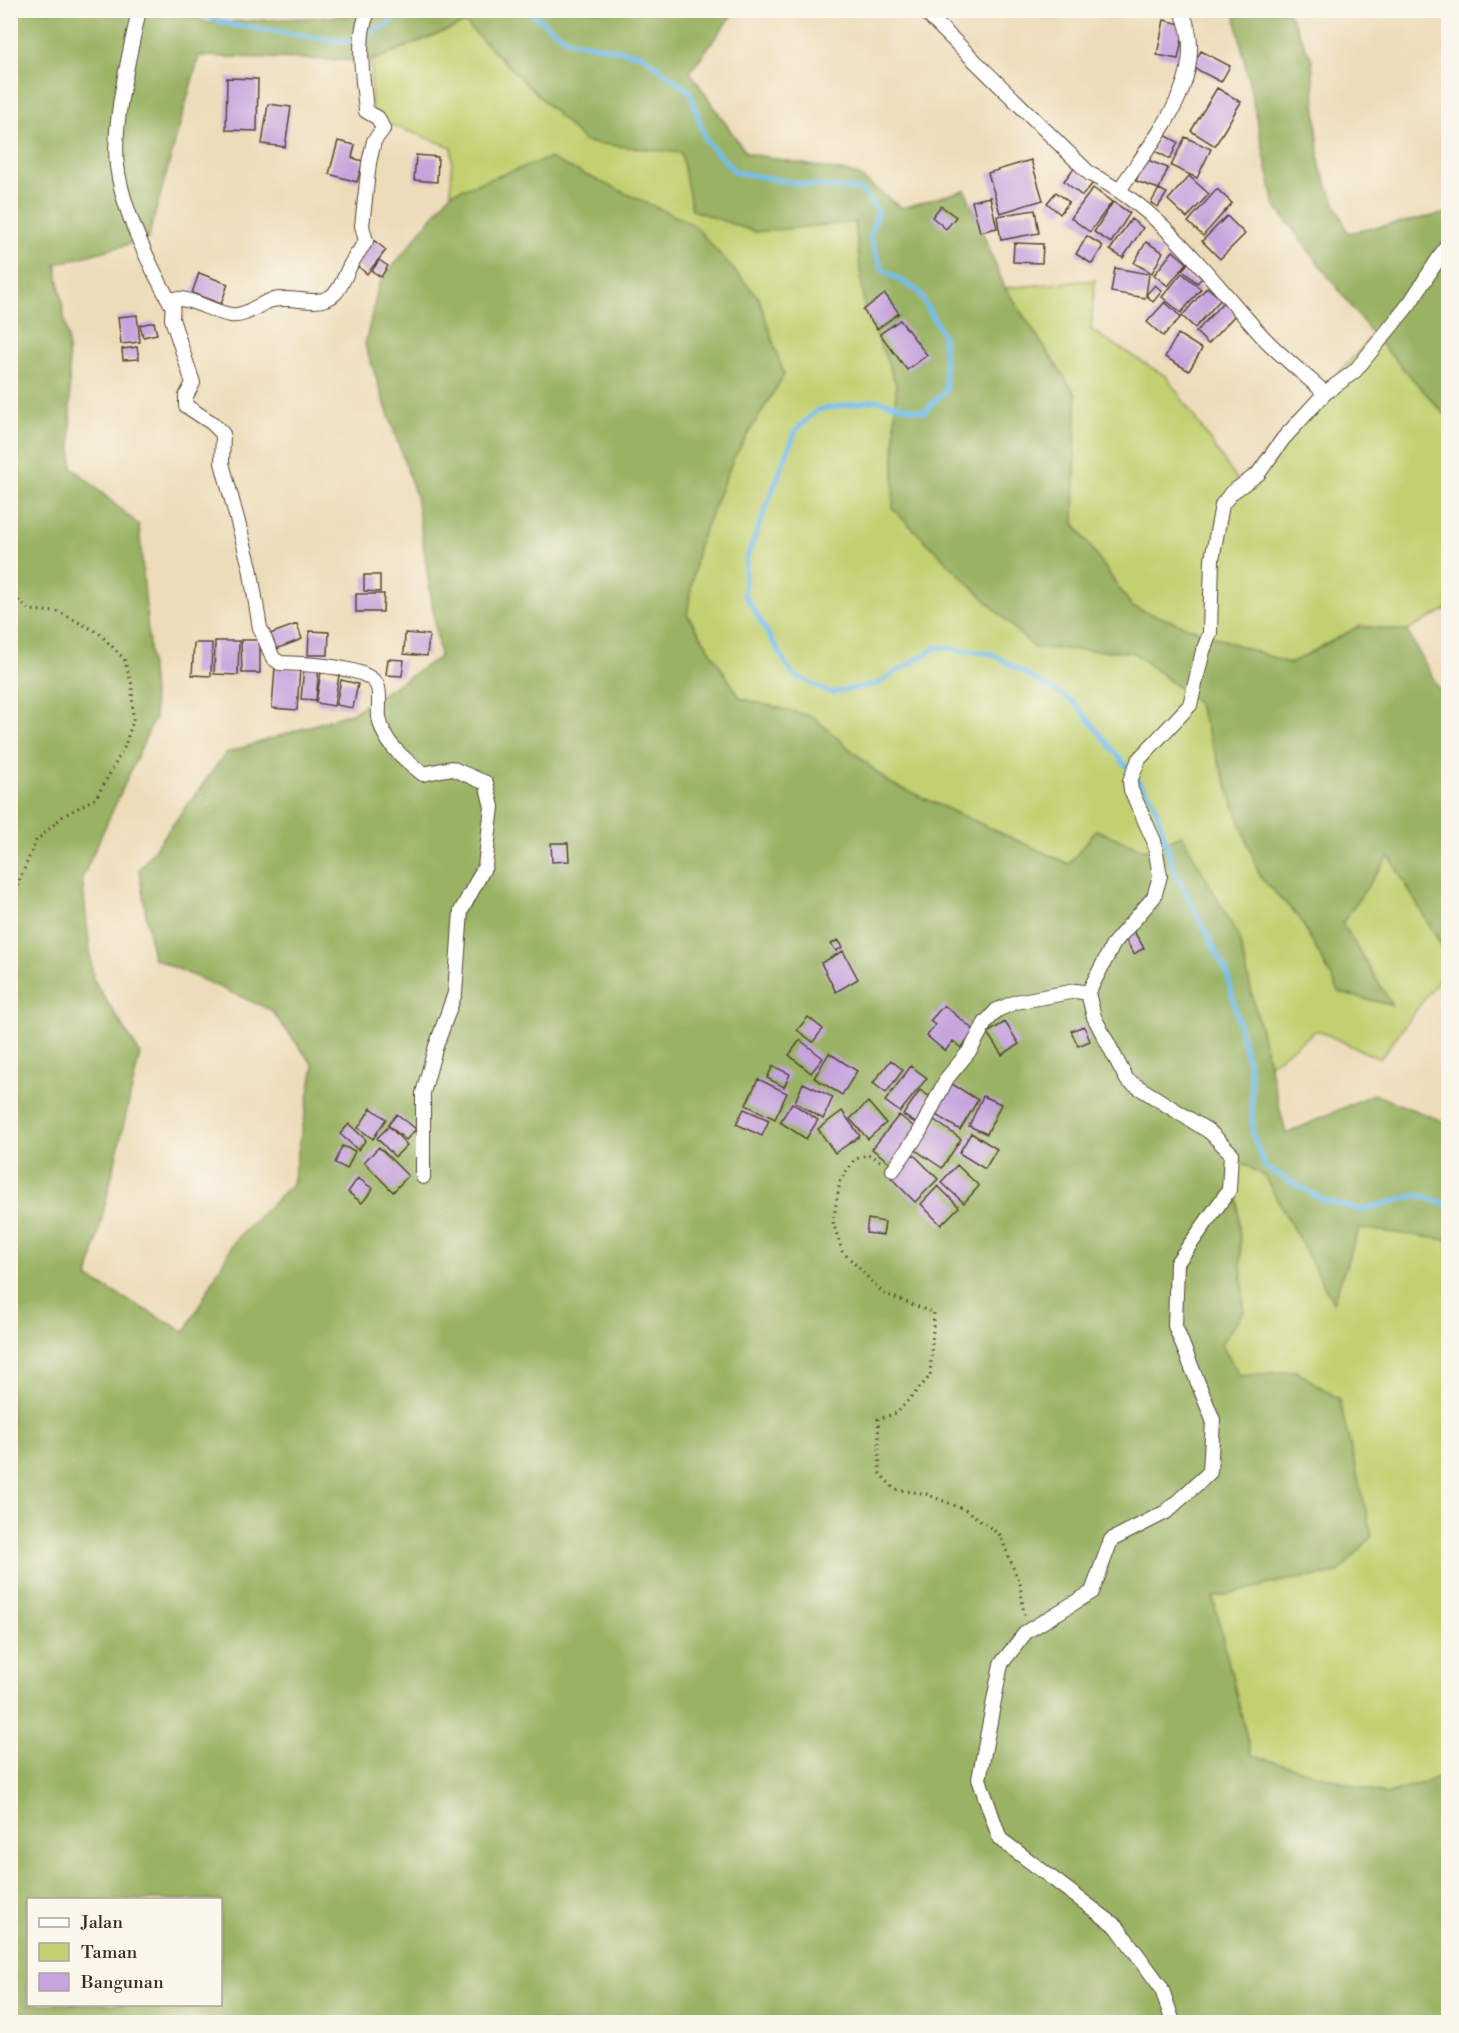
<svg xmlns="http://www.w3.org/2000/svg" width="1459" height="2033" viewBox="0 0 1459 2033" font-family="'Libre Bodoni',serif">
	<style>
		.green { fill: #c3d071; stroke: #7f7d48; stroke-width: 1.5 }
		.forest { fill: #9ab263; stroke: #6a6e40; stroke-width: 1.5; fill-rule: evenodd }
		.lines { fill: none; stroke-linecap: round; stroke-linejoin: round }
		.stream { stroke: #71bdeb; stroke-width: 5 }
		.building { fill: #c6a4dd }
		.street-casing { stroke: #564535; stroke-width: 16 }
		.path { stroke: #564535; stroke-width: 3; stroke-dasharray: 1.5 4.5; stroke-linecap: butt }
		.street { stroke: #fff; stroke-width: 14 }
	</style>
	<rect width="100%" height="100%" fill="#fbf7ec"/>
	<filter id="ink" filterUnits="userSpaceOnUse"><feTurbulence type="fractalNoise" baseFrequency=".0167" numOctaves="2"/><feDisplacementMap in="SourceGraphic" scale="12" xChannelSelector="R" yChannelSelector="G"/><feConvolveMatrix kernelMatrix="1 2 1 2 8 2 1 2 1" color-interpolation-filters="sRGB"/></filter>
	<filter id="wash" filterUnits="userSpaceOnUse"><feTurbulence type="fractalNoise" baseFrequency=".008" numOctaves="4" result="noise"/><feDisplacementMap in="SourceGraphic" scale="24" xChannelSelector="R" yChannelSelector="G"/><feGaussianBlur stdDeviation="1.35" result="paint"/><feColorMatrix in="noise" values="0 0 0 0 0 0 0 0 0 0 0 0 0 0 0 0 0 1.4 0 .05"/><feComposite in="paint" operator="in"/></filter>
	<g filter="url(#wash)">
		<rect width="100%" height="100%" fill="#eddcb9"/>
		<!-- green -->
		<path class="green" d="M465 22 585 142 681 153 755 232 855 222 864 304 896 384 893 509 1034 647 1133 652 1197 702 1260 877 1299 917 1340 993 1391 1005 1342 923 1389 855 1448 957V967L1380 1059 1317 1030 1269 1065 1238 936 1145 850 1096 830 1069 864 888 782 813 717 740 698 687 614 698 546 734 457 784 375 550 158 451 193 452 147 372 118 371 61Z
			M1095 280 1091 330 1167 377 1239 483 1373 335 1448 418V608L1407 631 1359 626 1290 664 1132 607 1074 523 1076 395 1005 288Z
			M1235 1157 1265 1177 1333 1301 1359 1228 1448 1240V1775L1386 1795 1251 1755 1216 1612 1213 1598 1282 1581 1338 1573 1296 1371 1240 1377 1221 1344 1244 1310Z"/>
		<!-- forest -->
		<path class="forest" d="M381 10 735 11 690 72 746 153 856 174 902 208 965 190 1005 288 1076 395 1074 523 1132 607 1290 664 1359 626 1407 631 1448 705V957L1389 856 1342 923 1392 1005 1340 993 1299 917 1260 877 1197 702 1133 652 1034 648 893 509 896 384 864 304 855 222 755 232 692 210 681 153 585 142 465 23 371 61 199 56 148 239 56 264 68 340 72 467 139 525 155 717 82 878 93 979 140 1054 88 1278 185 1332 235 1240 292 1184 314 1066 271 1010 153 958 139 870 226 753 354 712 440 657 416 496 365 345 379 284 451 193 549 158 693 224 759 298 784 375 734 457 698 546 687 614 740 698 813 717 888 782 1069 864 1096 830 1145 850 1182 835 1238 936 1286 1134 1373 1094 1448 1123V1240L1359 1228 1333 1302 1265 1177 1235 1158 1244 1311 1221 1344 1240 1376 1296 1371 1339 1399 1372 1536 1338 1573 1282 1581 1213 1598 1251 1755 1386 1795 1448 1775V2022H11V11H178L208 23 379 14ZM28 1900H220V2004H28Z
			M1234 11H1288L1312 60 1320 168 1348 233 1448 213V418L1373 335 1275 206Z"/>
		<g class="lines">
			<!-- stream -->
			<path class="stream" d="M184 10 233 25 346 42 387 25 400 10
				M526 10 567 40 642 55 690 92 706 141 735 172 806 185 861 190 878 211 870 238 882 269 918 291 943 335 946 390 924 412 877 400 817 410 796 430 746 560 744 594 793 675 831 693 877 684 937 647 992 654 1075 703 1153 799 1175 872 1227 973 1251 1076 1253 1136 1265 1167 1323 1200 1362 1210 1417 1195 1448 1204"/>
		</g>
		<g id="blocks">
			<!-- building -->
			<path class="building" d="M1164 20 1185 25 1178 59 1157 55Z
				M1201 51 1230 66 1221 82 1192 67Z
				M227 78 258 79 257 131 226 130Z
				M1217 88 1241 102 1215 146 1191 131Z
				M268 104 291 107 285 147 262 144Z
				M1161 133 1178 142 1170 159 1153 150Z
				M1185 137 1211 149 1197 178 1171 166Z
				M338 141 355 145 352 158 363 161 357 182 329 174Z
				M416 155 438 157 437 182 414 180Z
				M1145 159 1168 168 1159 189 1136 181Z
				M1031 160 1043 200 1000 213 988 173Z
				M1074 168 1093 183 1082 196 1064 181Z
				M1189 176 1209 194 1187 218 1168 200Z
				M1093 188 1112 202 1090 232 1071 218Z
				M1159 189 1167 193 1158 207 1151 203Z
				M1217 189 1232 203 1203 236 1188 222Z
				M1056 192 1069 202 1060 214 1047 203Z
				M990 197 997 228 980 232 972 201Z
				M1113 202 1130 213 1111 243 1094 232Z
				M941 206 956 217 946 229 932 217Z
				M1035 210 1039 233 1001 240 997 216Z
				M1227 216 1245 234 1220 259 1202 241Z
				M1131 219 1143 228 1123 258 1110 250Z
				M1087 236 1103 246 1092 264 1076 254Z
				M371 238 386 250 367 274 353 262Z
				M1146 242 1163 252 1152 273 1134 263Z
				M1014 243 1043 244 1042 263 1013 262Z
				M1173 251 1187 263 1168 286 1154 275Z
				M379 260 388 266 381 277 372 271Z
				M1191 260 1206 274 1197 283 1182 270Z
				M1115 268 1149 274 1146 295 1155 285 1162 291 1153 302 1146 295 1145 298 1111 292Z
				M199 273 228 284 221 304 192 293Z
				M1182 273 1201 289 1181 313 1162 297Z
				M1207 287 1221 299 1195 328 1182 316Z
				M885 294 899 313 877 329 863 310Z
				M1224 301 1237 313 1208 344 1196 332Z
				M1165 302 1181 317 1163 336 1147 322Z
				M137 315 140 342 121 344 118 317Z
				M900 320 927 355 907 370 880 334Z
				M154 322 157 334 143 337 140 325Z
				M1178 334 1202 349 1189 371 1165 357Z
				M137 347 139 359 123 360 122 349Z
				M364 575H380V592L364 591Z
				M356 594H384L383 612H356Z
				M297 624 302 639 276 649 270 634Z
				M309 631 329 632 328 655H308Z
				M405 633 429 635 427 656 404 654Z
				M241 640H260V673H242Z
				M215 641H239L238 675 214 674Z
				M194 643H212L211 676 192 675Z
				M388 659 404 660 402 676 386 675Z
				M304 666 319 667 316 700 301 699Z
				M275 667 300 669 297 710 272 708Z
				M321 672 339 675 334 706 316 703Z
				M341 680 358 684 353 708 336 705Z
				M551 843H568L569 861 552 862Z
				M1133 930 1144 948 1134 954 1123 936Z
				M838 940 843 947 836 951 831 944Z
				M843 951 858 979 836 992 821 963Z
				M944 1005 975 1031 961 1048 953 1041 945 1051 927 1036 935 1025 930 1021Z
				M808 1017 823 1029 813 1042 797 1030Z
				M1005 1022 1019 1044 1002 1055 987 1033Z
				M1084 1026 1090 1041 1078 1046 1071 1031Z
				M800 1040 823 1058 811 1073 789 1055Z
				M829 1053 857 1071 842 1095 814 1078Z
				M891 1060 903 1070 886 1093 873 1083Z
				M773 1066 790 1074 784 1087 767 1078Z
				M911 1066 927 1078 900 1112 885 1101Z
				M758 1079 787 1093 775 1119 746 1105Z
				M949 1082 978 1100 960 1130 931 1112Z
				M803 1083 833 1097 823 1119 795 1102Z
				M920 1090 933 1099 917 1124 903 1115Z
				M983 1096 1001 1104 987 1134 969 1126Z
				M868 1102 886 1123 868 1139 850 1119Z
				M792 1103 818 1120 806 1139 780 1122Z
				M371 1108 386 1119 373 1139 358 1128Z
				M744 1109 769 1120 762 1136 736 1124Z
				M842 1111 860 1136 835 1153 818 1129Z
				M397 1114 416 1129 406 1140 388 1125Z
				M899 1115 918 1130 892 1164 872 1149Z
				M934 1120 961 1139 942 1168 914 1149Z
				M349 1124 366 1140 358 1150 340 1134Z
				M389 1126 407 1145 395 1157 377 1138Z
				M971 1133 997 1149 985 1169 959 1153Z
				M342 1146 355 1151 347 1169 335 1163Z
				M379 1147 408 1176 393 1192 364 1162Z
				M913 1154 938 1179 915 1202 891 1178Z
				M957 1165 979 1186 964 1203 941 1182Z
				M358 1178 373 1189 362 1203 348 1192Z
				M938 1186 959 1207 941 1225 921 1204Z
				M868 1219 885 1222 883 1235 866 1233Z"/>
		</g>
	</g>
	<g filter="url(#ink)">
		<use href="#blocks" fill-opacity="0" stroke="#564535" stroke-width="1.5"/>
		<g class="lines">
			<defs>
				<path id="street" d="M139 10C130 54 112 123 117 166 123 212 149 264 171 304
					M370 10C354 32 364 84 366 111L378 118 383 129 374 141 369 163 362 226 366 241C361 249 355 256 351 264 341 282 340 300 315 301 302 301 286 297 273 300 258 303 247 317 231 315 211 312 192 297 173 299L172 319 193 383 186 396V406L212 423 223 434 222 463 250 567 260 628 273 658 280 663C299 664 367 665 377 685 381 693 378 708 379 717 383 743 404 759 423 774L451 768 486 783 492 807 485 866 461 911 455 993 435 1049 423 1093V1177
					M923 10 1090 174C1163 210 1209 278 1263 337 1282 357 1304 374 1325 393
					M1120 189C1154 138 1213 74 1181 10
					M1088 993 1094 1017 1127 1080 1210 1132 1231 1153 1229 1190 1177 1263 1175 1326 1213 1420 1210 1472 1166 1512 1111 1540 1092 1592 1026 1632 1001 1664 979 1779 1000 1839 1117 1927 1161 1987 1173 2022
					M893 1170 919 1133 947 1078 971 1049 985 1023 997 1010 1016 1002 1076 991 1088 993 1114 943 1154 897 1160 876 1154 841 1131 790 1130 781 1139 759 1190 705 1203 651 1210 633 1212 559 1222 505 1231 493 1258 474 1283 439 1325 393 1355 371 1410 303 1448 244"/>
			</defs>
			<!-- street casing -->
			<use href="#street" class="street-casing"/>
			<!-- path -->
			<path class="path" d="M10 592 29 610 59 612 99 633 124 659 132 685 133 721 124 748 96 798 63 816 36 841 10 903
				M880 1161 868 1154 854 1160 840 1181 833 1222 842 1251 883 1293 934 1313 930 1376 897 1413 878 1419 880 1473 894 1489 926 1494 966 1510 1000 1535 1020 1584 1024 1615"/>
			<!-- street -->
			<use href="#street" class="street"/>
		</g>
	</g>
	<!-- margin -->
	<rect width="1459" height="2033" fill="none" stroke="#fbf7ec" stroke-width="36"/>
	<!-- legend -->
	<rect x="27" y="1898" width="195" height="108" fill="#fbf7ec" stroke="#aea59a" stroke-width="1.5"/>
	<rect x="39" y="1918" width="30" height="9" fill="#ffffff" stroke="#aea59a" stroke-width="1.5"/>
	<text x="81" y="1928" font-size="18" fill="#3b2a1e">Jalan</text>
	<rect x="39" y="1943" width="30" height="18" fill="#c3d071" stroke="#aea59a" stroke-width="1.5"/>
	<text x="81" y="1958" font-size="18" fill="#3b2a1e">Taman</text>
	<rect x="39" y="1973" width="30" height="18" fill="#c6a4dd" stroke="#aea59a" stroke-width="1.5"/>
	<text x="81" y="1988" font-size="18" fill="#3b2a1e">Bangunan</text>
</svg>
